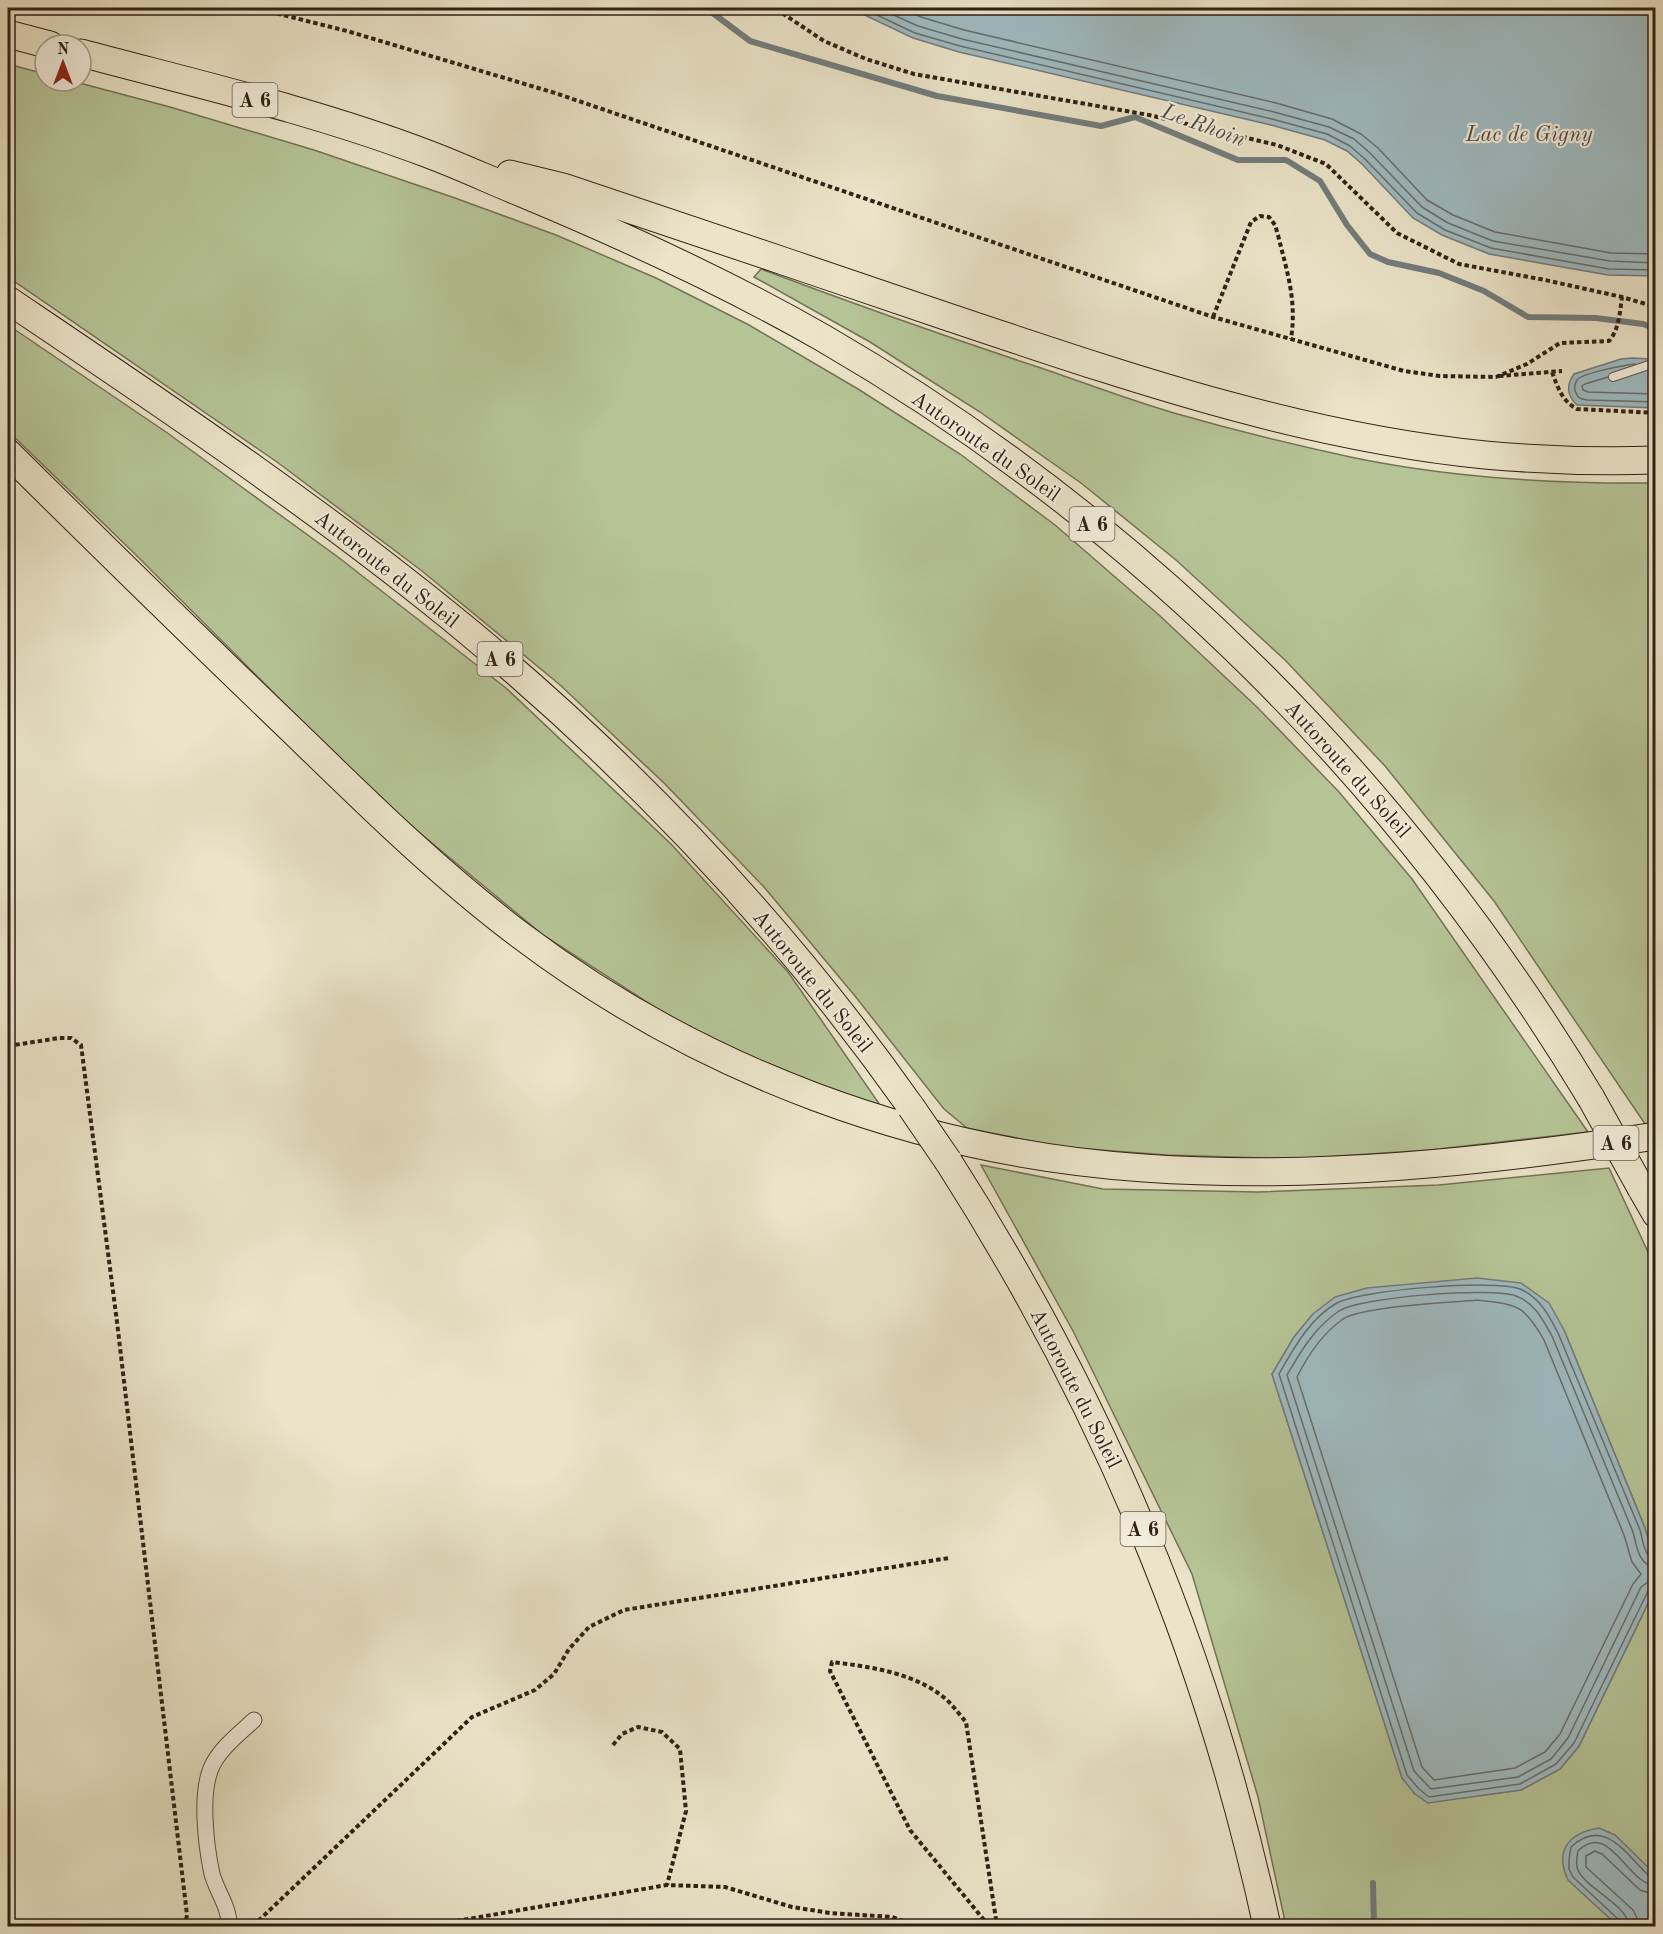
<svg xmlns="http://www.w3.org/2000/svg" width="1663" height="1934" viewBox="0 0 1663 1934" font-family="'Old Standard TT',serif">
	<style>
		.green { fill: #b6c598; stroke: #737356; stroke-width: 1.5 }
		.water { fill: #9fbbc2; stroke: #737d7d; stroke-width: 1.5 }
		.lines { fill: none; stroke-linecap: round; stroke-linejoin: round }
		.shore { stroke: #686e6c; stroke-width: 1.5 }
		.stream { stroke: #737d7d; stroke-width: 6 }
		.service-casing { stroke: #5f5242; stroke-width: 10 }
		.minor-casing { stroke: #5f5242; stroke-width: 17 }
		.motorway-casing { stroke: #302115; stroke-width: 29 }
		.path { stroke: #302115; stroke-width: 4; stroke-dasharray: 4.5 3; stroke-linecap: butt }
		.service { stroke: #f2eddc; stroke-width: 8 }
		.minor { stroke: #f2eddc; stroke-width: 15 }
		.motorway { stroke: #ebe4c9; stroke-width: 27 }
		.motorway-bridge-casing { stroke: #302115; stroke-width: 29; stroke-linecap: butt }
		.motorway-bridge { stroke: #ebe4c9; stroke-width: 27 }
		.labels { text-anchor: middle; stroke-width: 4.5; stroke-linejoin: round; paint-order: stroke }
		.shield { fill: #f2eddc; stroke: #6a5e51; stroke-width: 1.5 }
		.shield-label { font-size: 20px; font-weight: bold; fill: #302115 }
		.street-label { font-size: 21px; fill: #302115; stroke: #f2eddc }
		.water-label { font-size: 22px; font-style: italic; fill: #514f49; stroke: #f2eddc }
	</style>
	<rect width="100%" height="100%" fill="#ebe4c9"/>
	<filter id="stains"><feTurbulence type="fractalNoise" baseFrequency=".00333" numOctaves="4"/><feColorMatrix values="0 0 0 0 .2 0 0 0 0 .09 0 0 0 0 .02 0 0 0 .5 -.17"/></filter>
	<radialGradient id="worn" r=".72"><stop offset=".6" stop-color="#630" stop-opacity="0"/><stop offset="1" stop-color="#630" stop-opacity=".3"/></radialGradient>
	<!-- green -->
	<path class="green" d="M8 64 45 74V81H72L170 107 314 150 455 198 556 235 656 278 749 325 858 389 960 454 1055 525 1159 615 1258 708 1339 792 1412 879 1588 1132 1430 1150 1292 1159 1167 1155 1061 1147 967 1128 944 1109 855 996 764 887 665 784 559 684 422 571 277 462 8 277Z
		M761 269C854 304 947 337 1041 368 1085 383 1129 400 1174 413 1233 430 1294 445 1355 458 1453 478 1555 484 1655 483V1122L1645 1124 1494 901 1385 766 1285 660 1176 560 1081 483 980 412 870 342 754 277Z
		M8 325 166 432 338 557 506 688 671 844 788 972 880 1105 850 1097 695 1033 543 935 386 805 135 554 8 431Z
		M981 1165 1103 1189 1259 1192 1439 1185 1609 1168 1655 1267V1563L1645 1528 1564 1330 1313 1314 1294 1337 1272 1374 1402 1778 1415 1794 1482 1795 1521 1790 1560 1769 1579 1746 1652 1595 1655 1571V1926H1286L1258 1797 1192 1574 1073 1331Z"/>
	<!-- water -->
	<path class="water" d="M850 8H1655V276L1608 275 1489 254 1442 235 1413 218 1362 164 1347 151 1325 140 1271 125 959 52 913 38Z
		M1633 358 1651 359 1653 369H1655V408L1577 405C1567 396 1566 385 1574 374L1621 359Z
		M1477 1278 1521 1283 1549 1303 1564 1330 1645 1528 1655 1563 1652 1595 1579 1746 1560 1769 1521 1790 1428 1803 1415 1794 1402 1778 1272 1374 1294 1337 1313 1314 1335 1297 1367 1288Z
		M1599 1828 1615 1835 1655 1874V1926H1618L1568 1880C1554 1850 1569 1833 1599 1828Z"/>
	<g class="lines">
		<!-- shore -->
		<path class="shore" d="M862 8 915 33 960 46 1272 119 1327 134 1350 146 1365 159 1417 213 1445 230 1491 248 1609 269 1656 270
			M878 8 918 26 962 39 1274 112 1329 127 1354 139 1370 153 1422 207 1448 223 1493 241 1610 261 1656 263
			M899 8 921 17 964 30 1276 103 1332 119 1361 134 1378 148 1427 200 1453 215 1495 232 1611 253 1656 254
			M1635 364C1625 365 1584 373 1578 379 1574 383 1574 389 1576 393 1578 399 1582 399 1588 400L1656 402
			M1608 377 1585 384 1582 386 1583 390 1588 392 1656 394
			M1477 1300C1517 1305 1523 1303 1544 1340L1624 1535 1632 1562 1641 1574 1633 1584 1560 1734 1545 1752 1515 1768 1434 1780 1422 1767 1297 1377C1308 1355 1323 1333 1343 1319 1364 1306 1449 1303 1477 1300Z
			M1656 1559C1644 1558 1643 1540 1640 1530L1558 1333C1549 1315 1539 1297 1520 1289 1495 1279 1360 1290 1337 1303 1310 1318 1294 1348 1279 1374L1407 1775 1419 1789 1429 1797 1520 1784 1556 1764 1574 1743 1648 1591 1656 1588
			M1656 1567C1638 1566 1637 1546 1633 1532L1552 1336C1543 1320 1534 1302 1516 1296 1492 1287 1359 1297 1339 1311 1315 1327 1301 1351 1287 1375L1414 1771 1431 1789 1518 1777 1551 1759 1568 1738 1641 1587 1648 1582 1656 1580
			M1621 1926 1619 1920 1573 1877 1569 1869V1859L1571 1847C1604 1816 1626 1854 1649 1876L1656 1878
			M1629 1926C1627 1904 1586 1889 1578 1870 1575 1864 1577 1857 1578 1851 1610 1820 1627 1884 1656 1886
			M1638 1926 1637 1918 1633 1910 1586 1867V1856L1595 1851 1602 1854 1640 1890 1656 1895"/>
		<!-- stream -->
		<path class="stream" d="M706 8 750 41 937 96 1101 126 1135 117 1238 160H1286L1320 181 1347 225 1370 254 1388 262 1439 273 1484 291 1528 317 1596 318 1643 324 1656 329
			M1373 1883 1374 1926"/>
		<defs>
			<path id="service" d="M1613 377 1652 364"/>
			<path id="minor" d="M229 1926C230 1908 217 1892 212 1874 206 1846 199 1790 213 1764 222 1747 240 1733 254 1720"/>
			<path id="motorway" d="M8 34 50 45
				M81 53C197 84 315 111 428 154 460 166 492 181 524 194 627 237 727 283 823 338 1141 522 1402 784 1591 1098
				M510 174 563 187C692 230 822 274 951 318 1125 376 1301 437 1485 455 1541 460 1599 462 1656 460
				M8 300C165 406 324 512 470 633 637 772 786 930 911 1107
				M8 453C103 547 198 640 294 732 367 803 439 874 520 935 700 1071 919 1153 1144 1168 1314 1180 1487 1162 1656 1136
				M948 1161C1101 1400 1207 1648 1267 1926
				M1641 1188 1656 1214"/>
		</defs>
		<!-- service casing -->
		<use href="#service" class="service-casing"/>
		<!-- minor casing -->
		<use href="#minor" class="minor-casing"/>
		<!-- motorway casing -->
		<use href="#motorway" class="motorway-casing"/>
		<!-- path -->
		<path class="path" d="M255 8 347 31 555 93 1213 317 1404 371 1440 376 1496 377 1527 364 1560 343 1609 341C1619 330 1620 311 1622 297
			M777 8 785 15 824 41 866 59 914 74 1149 115 1277 145 1326 164 1397 233 1459 264 1545 280 1622 297 1656 307
			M1213 317 1251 222 1260 216 1269 217 1275 225 1278 235C1287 272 1297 300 1291 339
			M1552 372C1558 388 1562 401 1577 409L1656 413
			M1499 376 1562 371
			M8 1046 59 1038H71L81 1045 117 1322 187 1915 185 1926
			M613 1745 622 1734 638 1727 662 1732 680 1749 686 1811 667 1885
			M253 1926 472 1717 535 1690 554 1674 569 1649 589 1627 624 1610 949 1558
			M427 1926 667 1885 725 1887 792 1907 830 1913 892 1917 918 1926
			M989 1926 910 1830 830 1671 832 1662C872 1667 916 1673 947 1700 954 1707 960 1715 966 1722L997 1926"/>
		<!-- service -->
		<use href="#service" class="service"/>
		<!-- minor -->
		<use href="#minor" class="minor"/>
		<!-- motorway -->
		<use href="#motorway" class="motorway"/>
		<defs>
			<path id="motorway-bridge" d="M1591 1098 1641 1188
				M911 1107 948 1161"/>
		</defs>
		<!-- motorway-bridge casing -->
		<use href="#motorway-bridge" class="motorway-bridge-casing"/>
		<!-- motorway-bridge -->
		<use href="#motorway-bridge" class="motorway-bridge"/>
	</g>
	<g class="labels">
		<!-- shield labels -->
		<g class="shield">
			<rect x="232.5" y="83" width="45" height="34" rx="4.5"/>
			<rect x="1069.5" y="507" width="45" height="34" rx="4.5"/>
			<rect x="477.5" y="642" width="45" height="34" rx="4.5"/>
			<rect x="1593.5" y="1126" width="45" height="34" rx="4.5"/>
			<rect x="1120.5" y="1512" width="45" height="34" rx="4.5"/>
		</g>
		<g class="shield-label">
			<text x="255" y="107">A 6</text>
			<text x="1092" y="531">A 6</text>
			<text x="500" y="666">A 6</text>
			<text x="1616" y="1150">A 6</text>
			<text x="1143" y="1536">A 6</text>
		</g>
		<!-- street labels -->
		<g class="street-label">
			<text transform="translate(986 446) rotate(35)" y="7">Autoroute du Soleil</text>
			<text transform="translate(387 569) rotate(38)" y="7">Autoroute du Soleil</text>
			<text transform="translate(1348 769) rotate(48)" y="7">Autoroute du Soleil</text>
			<text transform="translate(813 981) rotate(51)" y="7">Autoroute du Soleil</text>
			<text transform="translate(1076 1388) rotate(63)" y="7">Autoroute du Soleil</text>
		</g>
		<!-- water labels -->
		<g class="water-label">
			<text transform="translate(1204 124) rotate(20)" y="8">Le Rhoin</text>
			<text x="1529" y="141">Lac de Gigny</text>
		</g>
	</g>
	<!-- margin -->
	<rect width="1663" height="1934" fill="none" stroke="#ebe4c9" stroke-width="30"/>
	<rect x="9" y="9" width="1645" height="1916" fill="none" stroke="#302115" stroke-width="3"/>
	<rect x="15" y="15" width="1633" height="1904" fill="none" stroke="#302115" stroke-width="1.5"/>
	<!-- north arrow -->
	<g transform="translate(63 63)"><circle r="28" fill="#f2eddc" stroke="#a49b8c" stroke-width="1.5"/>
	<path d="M0-4.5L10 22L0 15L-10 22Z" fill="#8f2418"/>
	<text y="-9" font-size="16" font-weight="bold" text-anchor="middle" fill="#302115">N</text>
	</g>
	<rect width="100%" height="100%" filter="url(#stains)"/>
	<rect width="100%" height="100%" fill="url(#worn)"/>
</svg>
